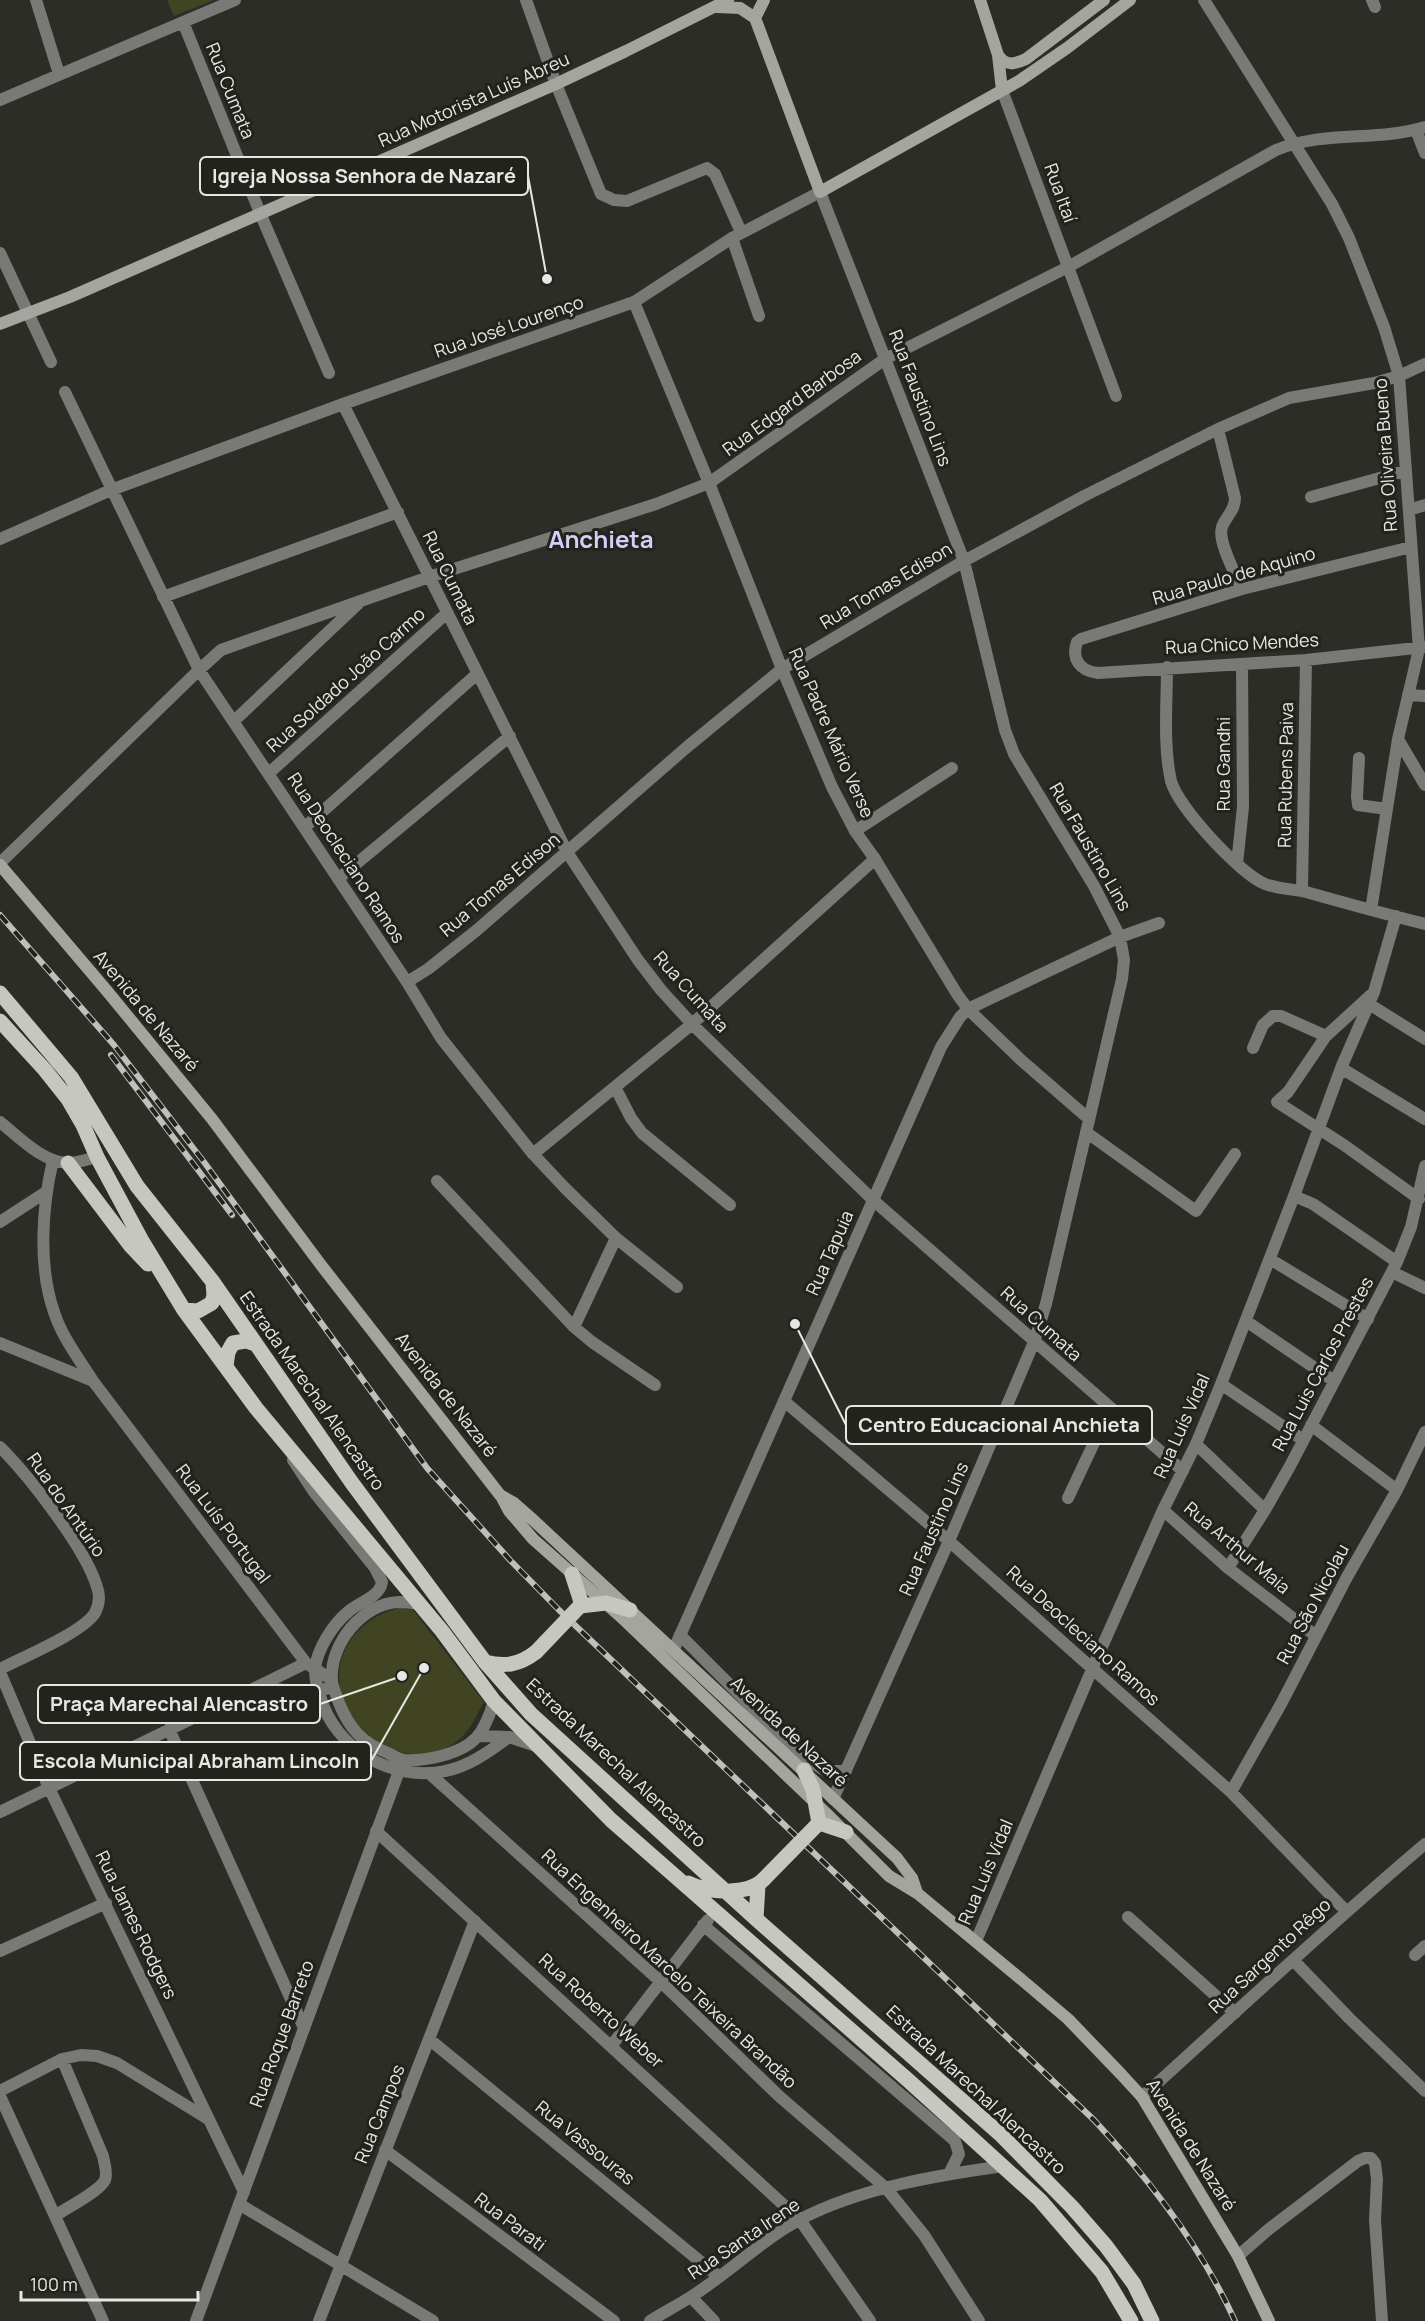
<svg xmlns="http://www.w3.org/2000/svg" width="1425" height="2321" viewBox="0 0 1425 2321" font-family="Manrope,sans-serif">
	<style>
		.green { fill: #414422 }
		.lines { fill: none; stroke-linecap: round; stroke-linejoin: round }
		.minor { stroke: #797976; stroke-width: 12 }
		.tertiary { stroke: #797976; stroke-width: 12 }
		.secondary { stroke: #a4a59f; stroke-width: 12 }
		.primary { stroke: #c6c7bf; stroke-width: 15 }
		.rail-casing { stroke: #bfc0bb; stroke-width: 6 }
		.rail { stroke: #22231d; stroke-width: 4; stroke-dasharray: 11; stroke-linecap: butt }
		.primary-bridge { stroke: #c6c7bf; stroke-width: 15 }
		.labels { text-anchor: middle; stroke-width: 6; stroke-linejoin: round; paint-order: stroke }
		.street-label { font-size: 18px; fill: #e7e8e3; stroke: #22231d }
		.district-label { font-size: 24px; font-weight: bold; fill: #d6cef9; stroke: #22231d }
		.leader { fill: none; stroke: #e7e8e3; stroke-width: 2 }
		.callout-dot { fill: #e7e8e3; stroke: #22231d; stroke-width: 2 }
		.callout { fill: #22231d; stroke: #e7e8e3; stroke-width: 2 }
		.callout-label { font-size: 20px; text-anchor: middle; font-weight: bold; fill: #e7e8e3 }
	</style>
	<rect width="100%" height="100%" fill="#2c2d26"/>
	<!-- green -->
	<path class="green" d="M167 0H214L174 16Z
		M400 1608 413 1610 484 1702C477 1714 472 1727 462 1737 428 1770 375 1752 352 1717 321 1672 349 1619 400 1608Z"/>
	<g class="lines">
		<!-- minor -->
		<path class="minor" d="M36 0 59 74
			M526 0 556 84 601 194 614 200 627 201 707 168 715 174 741 232
			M1204 0 1332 204 1349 238 1384 327 1399 376 1419 649 1398 739 1371 910
			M1372 0 1375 7
			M183 22 260 213 329 373
			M0 100 235 0
			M1416 130 1425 153
			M820 192 964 561 1005 730 1014 754 1094 886 1120 937 1124 960 1122 979 1046 1304 1034 1342 949 1541 833 1799
			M732 238 759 316
			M0 253 51 362
			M65 392 199 670 407 982 441 1038 533 1154 565 1188 616 1238 677 1287
			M1116 396 1068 267 1276 150C1324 130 1377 142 1425 127
			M343 404 567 852 638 960 661 990 692 1024 873 1200 1183 1471
			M1218 429 1235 498C1235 511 1226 516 1222 527 1217 541 1236 575 1242 589
			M1311 497 1405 471
			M1409 510 1425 505
			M0 539 111 490 343 404 634 302
			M1411 547 1242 589 1081 639 1077 642C1071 659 1080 671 1098 673L1306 660 1425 647
			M163 597 398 512
			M1167 667C1167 704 1163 745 1171 781 1178 807 1240 874 1265 884 1278 889 1293 889 1306 892 1345 903 1385 914 1425 924
			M1408 695 1425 696
			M234 721 359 603
			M1398 739 1425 785
			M1359 758 1357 797 1358 805 1387 809
			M269 773 447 613
			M305 827 477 674
			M855 831 952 768
			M0 863 199 670 221 650 429 577 656 504 709 483
			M1237 864 1243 807 1242 664
			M338 879 510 736
			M1302 891 1306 660
			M407 982 428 969 477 930 687 747 782 669 964 561 1084 496 1218 429 1289 398 1374 383 1399 376 1425 364
			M1372 994 1326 1036 1288 1092 1277 1102 1344 1145 1419 1199
			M1369 1004 1425 1039
			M1253 1048 1263 1025 1273 1016H1281L1326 1036
			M1341 1068 1425 1119
			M615 1087 631 1118 642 1133 730 1205
			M1089 1119 1021 1060 968 1009 1120 937 1159 923
			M0 1122C19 1137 43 1163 69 1163 78 1163 88 1159 97 1157
			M1086 1132 1196 1211 1235 1154
			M533 1154 692 1024 875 859
			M53 1160C42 1207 38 1266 54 1312 62 1337 79 1359 93 1381L306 1663 332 1680
			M437 1181 574 1327
			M1294 1196 1313 1204 1397 1262
			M0 1222 46 1192
			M616 1238 574 1327 592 1342 655 1385
			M1270 1259 1368 1319
			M1392 1272 1425 1288
			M1246 1321 1334 1381
			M0 1343 93 1381
			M1221 1384 1303 1440
			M784 1401 949 1541 1231 1792 1346 1911
			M1311 1425 1397 1490
			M1196 1444 1265 1510
			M0 1447C29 1476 86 1549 97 1587 100 1595 99 1605 95 1613 82 1633 23 1657 0 1669
			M1068 1498 1110 1409
			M1163 1510 1228 1568 1316 1636
			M1228 1568 1265 1510 1290 1466 1397 1262 1411 1227 1425 1166
			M418 1604C412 1603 405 1602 399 1602 362 1603 329 1645 332 1681 333 1689 337 1696 339 1703 349 1728 362 1743 388 1753 393 1756 399 1759 404 1760 417 1761 429 1759 441 1756 475 1747 484 1734 494 1701
			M680 1635 802 1757 826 1771H846
			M0 1672 49 1788 244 2192
			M257 1687 293 1691 326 1689
			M169 1729 304 2028
			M480 1736 509 1737
			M430 1774 661 1982 780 2097 886 2188 924 2235 979 2321
			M1231 1792 1281 1704 1347 1577 1397 1490 1425 1432
			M0 1812 306 1663
			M376 1831 800 2220 870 2321
			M1128 1917 1235 2013
			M703 1925 947 2134 955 2141 959 2154 949 2174
			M976 1941 1093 1667 1163 1510 1196 1444 1221 1384 1294 1196 1341 1068 1374 992 1396 916
			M0 1951 106 1903
			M1415 1955 1425 1946
			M1294 1961 1349 2018 1425 2091
			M429 2039 718 2276
			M612 2045 708 1920
			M0 2091 62 2059 81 2055 97 2056 117 2063 208 2119
			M0 2096 103 2321
			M1142 2097C1236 2012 1328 1926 1425 1844
			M385 2150 614 2321
			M239 2204 433 2321
			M56 2215C67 2208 100 2191 105 2180 108 2173 104 2163 103 2156L62 2059
			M1238 2256 1269 2229 1358 2161 1365 2158H1371L1375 2163 1377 2179 1375 2220 1382 2321
			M691 2297 714 2321
			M319 2321 475 1921
			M650 2321C663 2313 676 2306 689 2298 728 2274 761 2240 801 2219 860 2188 938 2175 1004 2166"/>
		<!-- tertiary -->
		<path class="tertiary" d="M709 483 885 359 1068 267 1002 90
			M293 1460 314 1492 375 1568 382 1582C380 1597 359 1602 349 1611 333 1624 317 1649 315 1669 315 1678 317 1688 320 1696 335 1749 392 1782 445 1771 468 1767 490 1751 509 1737L536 1746
			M674 1649 941 1047 960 1017 968 1009 957 994 875 859 855 831 832 787 782 669 709 483 634 302 732 238 820 192
			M196 2321 399 1771"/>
		<!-- secondary -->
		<path class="secondary" d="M980 0 998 55 1002 90
			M717 7 740 8 755 18 820 192 1019 81 1067 48 1130 0
			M755 18 764 0
			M998 55C1006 67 1015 64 1026 59L1104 0
			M0 324 70 297 556 84 626 51 728 0
			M0 865 107 991 212 1119 321 1265 500 1495 514 1503 531 1518 897 1858 912 1878 917 1893
			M501 1496 509 1511 533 1539 621 1617 826 1813 889 1876 917 1893 1022 1980 1068 2019 1120 2073 1142 2097 1238 2256 1269 2321"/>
		<!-- primary -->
		<path class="primary" d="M0 993 71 1077 137 1186 213 1282 352 1483 485 1662 531 1714 756 1919 1000 2134 1072 2207 1106 2246 1134 2284 1152 2321
			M0 1021 45 1070 68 1099 83 1125 97 1157 142 1241 184 1310 256 1408 442 1631 494 1701 611 1820 909 2081 1040 2200 1102 2272 1131 2321
			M68 1163 130 1245 148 1264
			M184 1310 198 1311 212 1303 214 1295 213 1283
			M226 1366 228 1352 233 1343 246 1341 255 1344
			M572 1574 582 1605
			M580 1606 606 1603 630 1610
			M485 1662C505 1667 519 1665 536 1652
			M804 1770 813 1790 819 1823 816 1826
			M819 1823 846 1832
			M688 1883C708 1893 748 1896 764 1879
			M756 1919 758 1885"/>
		<defs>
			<path id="rail" d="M0 915 114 1045 204 1162 427 1468 510 1560 559 1610 1094 2120C1150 2180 1201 2246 1235 2321
				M111 1055 232 1215"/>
		</defs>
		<!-- rail casing -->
		<use href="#rail" class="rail-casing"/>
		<!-- rail -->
		<use href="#rail" class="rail"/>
		<!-- primary-bridge -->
		<path class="primary-bridge" d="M536 1652 580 1606
			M764 1879 816 1826"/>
	</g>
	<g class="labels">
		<!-- street labels -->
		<g class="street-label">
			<text transform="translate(230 91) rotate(68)" y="6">Rua Cumata</text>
			<text transform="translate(474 100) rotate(-24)" y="6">Rua Motorista Luís Abreu</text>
			<text transform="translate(1060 193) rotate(70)" y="6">Rua Itaí</text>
			<text transform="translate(509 327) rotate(-19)" y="6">Rua José Lourenço</text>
			<text transform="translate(920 398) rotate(69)" y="6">Rua Faustino Lins</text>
			<text transform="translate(792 403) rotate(-36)" y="6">Rua Edgard Barbosa</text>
			<text transform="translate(1386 455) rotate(-94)" y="6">Rua Oliveira Bueno</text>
			<text transform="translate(1234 576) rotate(-16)" y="6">Rua Paulo de Aquino</text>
			<text transform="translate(450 578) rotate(64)" y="6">Rua Cumata</text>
			<text transform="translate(886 586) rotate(-31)" y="6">Rua Tomas Edison</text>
			<text transform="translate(1242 644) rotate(-3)" y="6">Rua Chico Mendes</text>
			<text transform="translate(346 680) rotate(-42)" y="6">Rua Soldado João Carmo</text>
			<text transform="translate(831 733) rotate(66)" y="6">Rua Padre Mário Verse</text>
			<text transform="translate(1224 764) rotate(-90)" y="6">Rua Gandhi</text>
			<text transform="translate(1286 775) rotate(-89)" y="6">Rua Rubens Paiva</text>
			<text transform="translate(1090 847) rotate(60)" y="6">Rua Faustino Lins</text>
			<text transform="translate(346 858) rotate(57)" y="6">Rua Deocleciano Ramos</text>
			<text transform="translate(500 885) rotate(-40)" y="6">Rua Tomas Edison</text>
			<text transform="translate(691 992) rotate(48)" y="6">Rua Cumata</text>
			<text transform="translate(146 1011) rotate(50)" y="6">Avenida de Nazaré</text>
			<text transform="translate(830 1253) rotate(-66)" y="6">Rua Tapuia</text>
			<text transform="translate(1041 1324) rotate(42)" y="6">Rua Cumata</text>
			<text transform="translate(1323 1364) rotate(-62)" y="6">Rua Luis Carlos Prestes</text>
			<text transform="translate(312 1391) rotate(55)" y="6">Estrada Marechal Alencastro</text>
			<text transform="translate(446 1395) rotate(52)" y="6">Avenida de Nazaré</text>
			<text transform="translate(1182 1426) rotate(-66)" y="6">Rua Luís Vidal</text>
			<text transform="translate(66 1505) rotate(55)" y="6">Rua do Antúrio</text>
			<text transform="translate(223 1524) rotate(53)" y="6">Rua Luís Portugal</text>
			<text transform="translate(934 1529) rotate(-66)" y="6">Rua Faustino Lins</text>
			<text transform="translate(1237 1548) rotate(40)" y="6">Rua Arthur Maia</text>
			<text transform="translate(1313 1604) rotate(-62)" y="6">Rua São Nicolau</text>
			<text transform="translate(1083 1636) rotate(42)" y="6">Rua Deocleciano Ramos</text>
			<text transform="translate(789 1732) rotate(43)" y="6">Avenida de Nazaré</text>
			<text transform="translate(616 1763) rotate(43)" y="6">Estrada Marechal Alencastro</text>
			<text transform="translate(986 1872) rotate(-67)" y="6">Rua Luís Vidal</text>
			<text transform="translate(136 1925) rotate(64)" y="6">Rua James Rodgers</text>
			<text transform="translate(1270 1956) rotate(-43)" y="6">Rua Sargento Rêgo</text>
			<text transform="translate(669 1969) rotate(43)" y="6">Rua Engenheiro Marcelo Teixeira Brandão</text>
			<text transform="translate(601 2011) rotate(42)" y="6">Rua Roberto Weber</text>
			<text transform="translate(282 2034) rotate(-70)" y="6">Rua Roque Barreto</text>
			<text transform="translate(976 2090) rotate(43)" y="6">Estrada Marechal Alencastro</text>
			<text transform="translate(380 2114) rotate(-68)" y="6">Rua Campos</text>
			<text transform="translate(585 2143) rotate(39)" y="6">Rua Vassouras</text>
			<text transform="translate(1191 2145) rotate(58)" y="6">Avenida de Nazaré</text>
			<text transform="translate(510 2222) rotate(37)" y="6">Rua Parati</text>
			<text transform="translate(744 2239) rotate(-34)" y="6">Rua Santa Irene</text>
		</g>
		<!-- district labels -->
		<g class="district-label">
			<text x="601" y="548">Anchieta</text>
		</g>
	</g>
	<!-- callouts -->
	<path class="leader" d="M547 279L528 176M795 1324L846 1425M402 1676L320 1704M424 1668L371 1761"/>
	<g class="callout-dot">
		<circle cx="547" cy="279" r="6"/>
		<circle cx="795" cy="1324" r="6"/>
		<circle cx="402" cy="1676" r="6"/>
		<circle cx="424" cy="1668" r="6"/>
	</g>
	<g class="callout">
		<rect x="200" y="157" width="328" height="38" rx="6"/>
		<rect x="846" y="1406" width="306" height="38" rx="6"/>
		<rect x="38" y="1685" width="282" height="38" rx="6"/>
		<rect x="20" y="1742" width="351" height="38" rx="6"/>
	</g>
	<g class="callout-label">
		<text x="364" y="183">Igreja Nossa Senhora de Nazaré</text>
		<text x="999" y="1432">Centro Educacional Anchieta</text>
		<text x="179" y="1711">Praça Marechal Alencastro</text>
		<text x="196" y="1768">Escola Municipal Abraham Lincoln</text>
	</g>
	<!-- scale -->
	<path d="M21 2291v9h177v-9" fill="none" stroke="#e7e8e3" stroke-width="3"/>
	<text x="30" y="2291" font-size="18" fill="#e7e8e3" stroke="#22231d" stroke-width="4.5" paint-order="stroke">100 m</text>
</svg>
